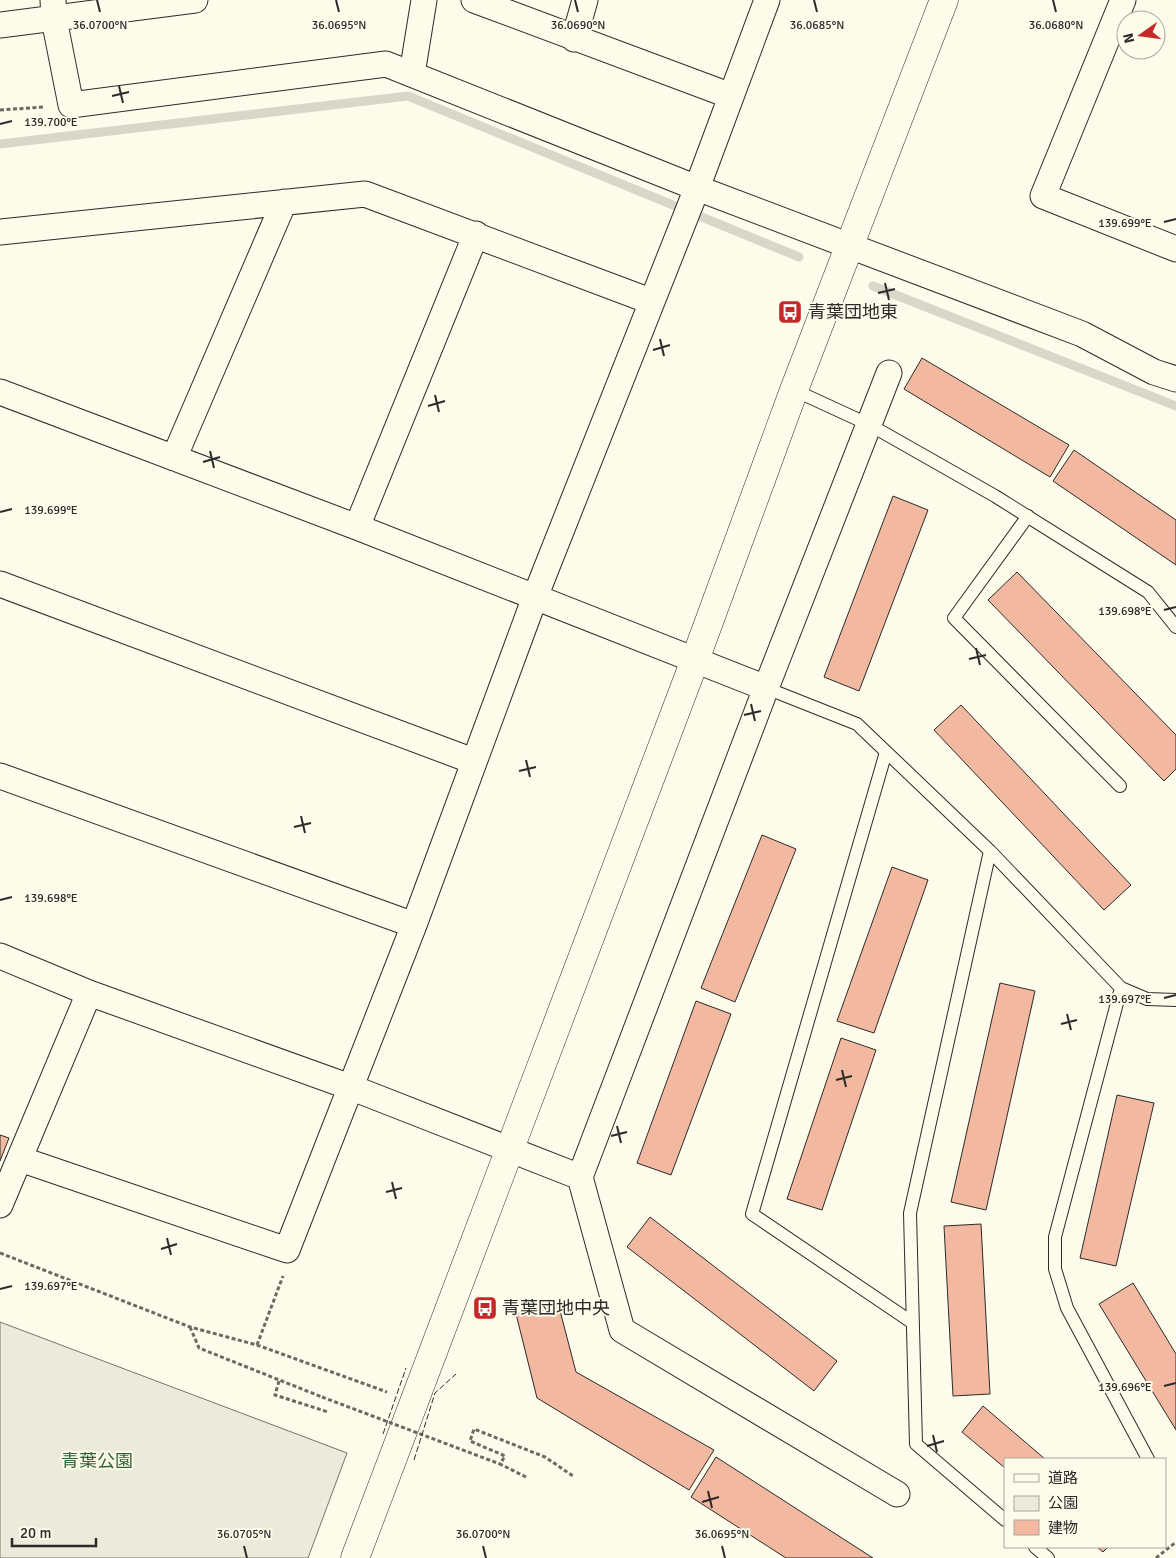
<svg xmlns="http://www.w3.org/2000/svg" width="1176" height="1558" viewBox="0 0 1176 1558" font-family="Signika,'Noto Sans JP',sans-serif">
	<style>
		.green { fill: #ecebdb; stroke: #74746e }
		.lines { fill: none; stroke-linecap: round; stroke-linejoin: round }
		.stream { stroke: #d8d7c9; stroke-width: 9 }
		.building { fill: #f2b8a0; stroke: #2b2b2b }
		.lane-casing { stroke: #2b2b2b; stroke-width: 14 }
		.street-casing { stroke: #2b2b2b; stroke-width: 27 }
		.secondary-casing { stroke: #2b2b2b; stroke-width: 29 }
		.path { stroke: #6a6964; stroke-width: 3; stroke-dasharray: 4 2.5; stroke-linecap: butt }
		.lane { stroke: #fdfbea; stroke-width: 12 }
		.street { stroke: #fdfbea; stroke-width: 25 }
		.secondary { stroke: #fdfbea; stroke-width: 28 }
		.path-bridge { stroke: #6a6964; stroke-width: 3; stroke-dasharray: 4 2.5; stroke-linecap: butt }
		.fence { stroke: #2b2b2b; stroke-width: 1; stroke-dasharray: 6 2.5; stroke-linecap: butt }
		.ticks { fill: none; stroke: #2b2b2b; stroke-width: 2 }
		.labels { text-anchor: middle; stroke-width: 4; stroke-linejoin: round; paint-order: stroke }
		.poi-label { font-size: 18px; fill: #2b2b2b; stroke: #fdfbea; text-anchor: start }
		.park-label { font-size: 18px; fill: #34623c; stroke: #fdfbea }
		.ticks-label { font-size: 12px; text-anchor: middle; fill: #2b2b2b; stroke: #fdfbea; stroke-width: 4; stroke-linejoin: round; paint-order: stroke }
	</style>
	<rect width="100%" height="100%" fill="#fdfbea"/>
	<!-- green -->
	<path class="green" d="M0 1322 347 1453 308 1558H0Z"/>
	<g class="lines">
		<!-- stream -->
		<path class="stream" d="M0 144 408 96 799 257
			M873 286 1176 406"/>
	</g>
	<!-- building -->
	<path class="building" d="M922 358 1069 445 1050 477 904 389Z
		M1074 450 1176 520V565L1053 481Z
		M893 496 928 510 859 691 824 677Z
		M1017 572 1176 735V769L1164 781 988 600Z
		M961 705 1131 885 1104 910 934 730Z
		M762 835 796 849 735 1002 701 988Z
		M892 867 928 880 874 1033 837 1021Z
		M1000 983 1035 991 986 1210 951 1202Z
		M696 1001 731 1014 671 1175 637 1163Z
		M841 1038 876 1050 822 1210 787 1199Z
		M1117 1095 1154 1103 1116 1266 1080 1258Z
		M0 1135 9 1138 0 1161Z
		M650 1217 837 1361 814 1391 627 1247Z
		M981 1224 990 1394 953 1396 944 1226Z
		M1133 1283 1176 1354V1430L1099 1304Z
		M558 1303 576 1372 714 1450 689 1490 537 1398 516 1314Z
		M983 1406 1045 1459H1005V1468L962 1432Z
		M716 1457 873 1558H786L691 1497Z
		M1097 1547H1108L1103 1552Z"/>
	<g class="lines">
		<defs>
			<path id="lane" d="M794 390 870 425 995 496 1148 592 1176 627
				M1028 516 954 618 1120 786
				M766 688 857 724 990 851 1121 988 1147 999 1176 1000
				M886 752 752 1214 913 1323
				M990 851 910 1213 916 1444 1005 1520
				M1121 988 1055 1237V1269L1067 1308 1148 1459
				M1035 1547 1048 1558"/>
			<path id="street" d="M53 0 54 19 71 105 386 64 697 188 1082 334 1154 372 1176 379
				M474 0 731 96
				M1123 0 1043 196 1176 249
				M0 25 195 0
				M574 39 585 0
				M412 74 424 0
				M0 232 365 194 650 301
				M0 392 357 527 766 688
				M174 458 284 202
				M357 527 476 234
				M0 584 473 761
				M0 776 414 925
				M0 956 89 993 350 1087 580 1177 622 1330 897 1494
				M20 1159 287 1250 414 925 535 597 697 188 767 0
				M580 1177 766 688 889 373
				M0 1205 89 993"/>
			<path id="secondary" d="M355 1558 695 660 794 390 944 0"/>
		</defs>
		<!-- lane casing -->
		<use href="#lane" class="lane-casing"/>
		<!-- street casing -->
		<use href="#street" class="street-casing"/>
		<!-- secondary casing -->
		<use href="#secondary" class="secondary-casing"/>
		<!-- path -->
		<path class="path" d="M0 110 44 107
			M0 1253 190 1327 257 1345 387 1392
			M190 1327 199 1348 322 1397
			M257 1345 283 1276
			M279 1381 275 1395 328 1412
			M526 1477 500 1464 505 1456 470 1441 474 1429 545 1457 573 1476
			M1156 1558 1176 1542"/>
		<!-- lane -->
		<use href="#lane" class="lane"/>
		<!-- street -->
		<use href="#street" class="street"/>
		<!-- secondary -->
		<use href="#secondary" class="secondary"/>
		<!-- path-bridge -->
		<path class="path-bridge" d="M322 1397 500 1464"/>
		<!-- fence -->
		<path class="fence" d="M383 1434 406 1368
			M414 1460 435 1393 456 1374"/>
	</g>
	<!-- ticks -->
	<path class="ticks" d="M97 0 100 12M336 0 339 12M575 0 578 12M814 0 817 12M1053 0 1056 12M119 86 123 103M112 96 129 92M0 124 12 121M1164 222 1176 219M885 283 889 300M878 293 895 289M660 339 664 356M653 350 670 345M435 395 439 412M428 406 445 401M210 451 214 468M203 462 220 457M0 512 12 509M1164 610 1176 607M976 648 980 665M969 659 986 655M751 704 755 721M744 715 761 711M526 760 530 777M519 771 536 767M301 816 305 833M294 827 311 823M0 900 12 897M1164 998 1176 995M1067 1014 1071 1030M1061 1024 1077 1020M842 1070 846 1087M836 1080 852 1076M617 1126 621 1143M611 1136 627 1132M392 1182 396 1199M386 1192 402 1188M167 1238 171 1255M161 1249 177 1244M0 1289 12 1286M1164 1386 1176 1383M933 1435 937 1452M927 1446 944 1441M708 1491 712 1508M702 1502 719 1497M244 1546 247 1558M483 1546 486 1558M722 1546 725 1558"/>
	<!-- icons -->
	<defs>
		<symbol id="bus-square" viewBox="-11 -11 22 22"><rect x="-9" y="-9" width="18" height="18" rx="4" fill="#c62828" stroke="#fdfbea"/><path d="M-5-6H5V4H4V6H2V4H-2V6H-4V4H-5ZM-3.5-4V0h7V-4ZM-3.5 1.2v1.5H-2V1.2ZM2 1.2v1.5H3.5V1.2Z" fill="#fff"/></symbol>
	</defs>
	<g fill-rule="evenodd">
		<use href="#bus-square" x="776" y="298" width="28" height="28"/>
		<use href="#bus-square" x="471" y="1294" width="28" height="28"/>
	</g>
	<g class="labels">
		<!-- poi labels -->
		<g class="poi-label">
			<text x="808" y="318">青葉団地東</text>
			<text x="502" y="1314">青葉団地中央</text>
		</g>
		<!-- park labels -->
		<g class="park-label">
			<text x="97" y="1467">青葉公園</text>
		</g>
	</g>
	<g class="ticks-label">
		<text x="100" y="29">36.0700°N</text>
		<text x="339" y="29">36.0695°N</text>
		<text x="578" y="29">36.0690°N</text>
		<text x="817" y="29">36.0685°N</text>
		<text x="1056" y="29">36.0680°N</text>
		<text x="51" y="126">139.700°E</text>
		<text x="1125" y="227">139.699°E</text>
		<text x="51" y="514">139.699°E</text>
		<text x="1125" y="615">139.698°E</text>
		<text x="51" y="902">139.698°E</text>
		<text x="1125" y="1003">139.697°E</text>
		<text x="51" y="1290">139.697°E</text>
		<text x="1125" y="1391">139.696°E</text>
		<text x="244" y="1538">36.0705°N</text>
		<text x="483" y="1538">36.0700°N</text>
		<text x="722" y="1538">36.0695°N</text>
	</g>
	<!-- legend -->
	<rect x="1004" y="1458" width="162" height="90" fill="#fdfbea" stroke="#a9a89e"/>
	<rect x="1014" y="1474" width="25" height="8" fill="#fdfbea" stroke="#a9a89e"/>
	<text x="1048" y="1483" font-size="15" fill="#2b2b2b">道路</text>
	<rect x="1014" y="1496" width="25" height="15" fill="#ecebdb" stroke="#a9a89e"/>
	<text x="1048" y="1508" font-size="15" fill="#2b2b2b">公園</text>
	<rect x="1014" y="1520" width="25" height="15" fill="#f2b8a0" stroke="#a9a89e"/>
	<text x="1048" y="1533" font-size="15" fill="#2b2b2b">建物</text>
	<!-- north arrow -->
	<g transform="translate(1141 35) rotate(256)"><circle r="24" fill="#fdfbea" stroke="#a9a89e"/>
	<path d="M0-4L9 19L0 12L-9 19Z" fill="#c62828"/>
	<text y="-8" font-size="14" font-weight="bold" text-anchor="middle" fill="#2b2b2b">N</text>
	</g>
	<!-- scale -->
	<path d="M12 1538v8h84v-8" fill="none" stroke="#2b2b2b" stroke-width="2.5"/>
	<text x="20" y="1538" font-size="15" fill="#2b2b2b" stroke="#fdfbea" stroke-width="4" paint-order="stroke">20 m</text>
</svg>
